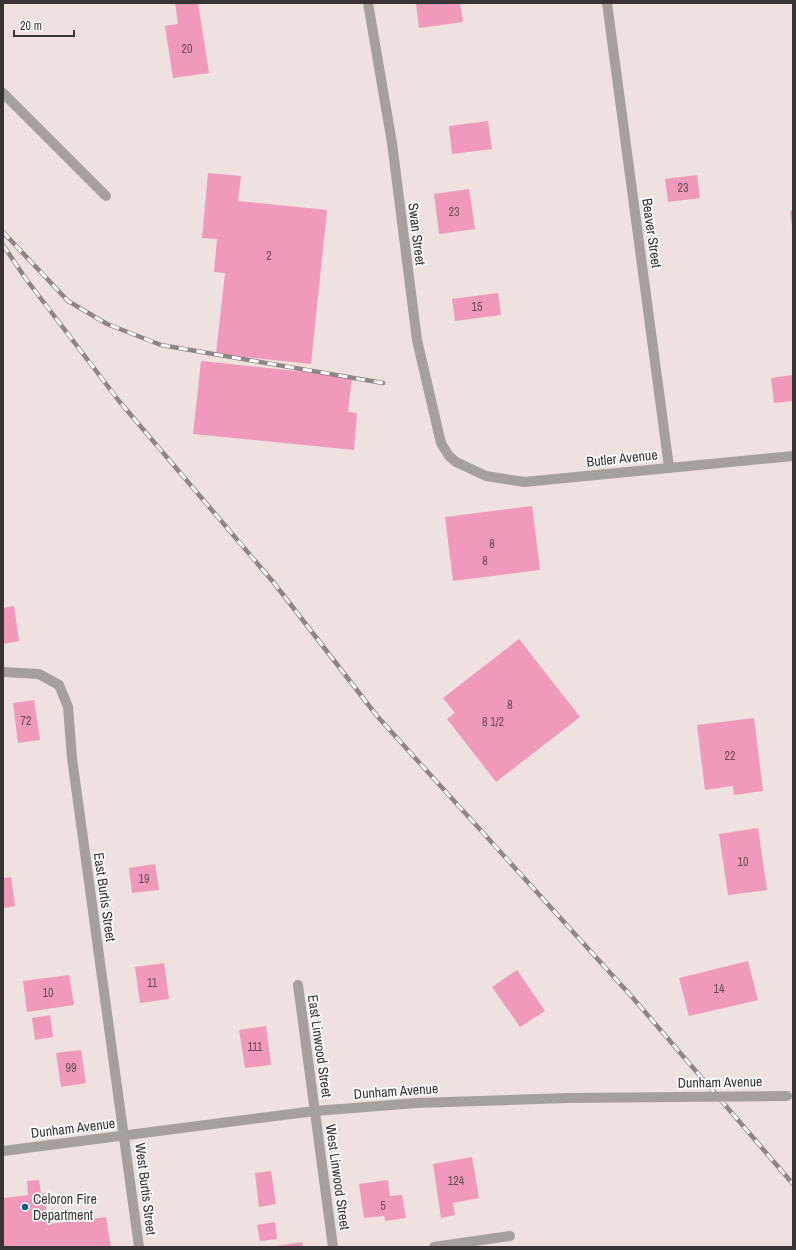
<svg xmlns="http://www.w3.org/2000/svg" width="796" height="1250" viewBox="0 0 796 1250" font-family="'Archivo Narrow',sans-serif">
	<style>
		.building { fill: #f199ba }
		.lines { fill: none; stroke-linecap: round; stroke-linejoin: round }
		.service { stroke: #a5a09e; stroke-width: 10 }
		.minor { stroke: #a5a09e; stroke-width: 10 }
		.rail-casing { stroke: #8e8584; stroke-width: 4.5 }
		.rail { stroke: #fff; stroke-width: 3; stroke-dasharray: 9; stroke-linecap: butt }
		.minor-bridge { stroke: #a5a09e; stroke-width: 10 }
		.poi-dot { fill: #055f90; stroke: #fff; stroke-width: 1.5 }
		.labels { text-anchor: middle; stroke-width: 3.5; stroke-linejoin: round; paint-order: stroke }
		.number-label { font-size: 12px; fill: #674d55 }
		.street-label { font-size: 14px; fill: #393433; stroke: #fff }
		.poi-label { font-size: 14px; fill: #393433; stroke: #fff; text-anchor: start }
	</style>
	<rect width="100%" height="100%" fill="#eee1e0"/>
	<!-- building -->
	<path class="building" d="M175 3H198L209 73 173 78 165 26 178 24Z
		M416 3H460L463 22 419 28Z
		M488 121 492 149 452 154 449 126Z
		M208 173 241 176 238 201 327 210 311 364 216 354 225 273 214 272 217 239 202 238Z
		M697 175 700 198 668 202 665 179Z
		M469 189 475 229 439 234 434 194Z
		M793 210V227H792L790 211Z
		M498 293 501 315 455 321 452 299Z
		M201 361 352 377 348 412 357 413 354 450 193 434Z
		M793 375V401L774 403 771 378Z
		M532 506 540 570 453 581 445 517Z
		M14 606 19 641 3 644V608Z
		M519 639 580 717 496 782 447 719 455 713 443 698Z
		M34 700 40 740 18 743 13 703Z
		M754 718 763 791 734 795 733 786 705 790 697 725Z
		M758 828 767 890 728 895 719 834Z
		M155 864 159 890 132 893 129 868Z
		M11 877 15 906 3 908V878Z
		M748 961 758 1000 689 1016 679 978Z
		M164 963 169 999 140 1003 135 967Z
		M517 970 545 1011 520 1027 492 987Z
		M69 975 74 1005 27 1012 23 981Z
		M50 1015 53 1037 35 1040 32 1018Z
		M266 1026 271 1065 245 1068 239 1030Z
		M81 1050 86 1083 61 1087 56 1053Z
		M472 1157 479 1198 453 1203 455 1215 441 1218 433 1164Z
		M271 1171 276 1204 259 1207 255 1173Z
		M39 1180 41 1194 44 1193 48 1224 106 1217 111 1247H3V1198L28 1195 27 1181Z
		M388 1180 390 1196 402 1195 406 1218 385 1221 384 1216 364 1218 359 1184Z
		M275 1222 277 1239 260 1241 257 1225Z
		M302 1242 303 1247H276V1246Z"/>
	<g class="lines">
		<!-- service -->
		<path class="service" d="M3 93 106 196"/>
		<!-- minor -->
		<path class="minor" d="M368 3 392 143 417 340 441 443 449 456 456 462 486 476 524 482 793 456
			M607 3 669 467
			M3 672 39 674 59 685 68 707 72 758 139 1247
			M298 985 333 1247
			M3 1151 315 1111 417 1103 567 1098
			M434 1247 510 1236"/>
		<defs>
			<path id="rail" d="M3 232 68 301 107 324 161 345 383 383
				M3 245 26 279 119 401 274 583 377 716 633 998 793 1184"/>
		</defs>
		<!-- rail casing -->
		<use href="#rail" class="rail-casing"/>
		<!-- rail -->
		<use href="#rail" class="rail"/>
		<!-- minor-bridge -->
		<path class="minor-bridge" d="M567 1098 787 1096"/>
	</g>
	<!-- markers -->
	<circle class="poi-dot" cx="25" cy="1207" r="4"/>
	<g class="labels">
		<!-- number labels -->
		<g class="number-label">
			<text x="187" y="53">20</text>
			<text x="683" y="192">23</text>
			<text x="454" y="216">23</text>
			<text x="269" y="260">2</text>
			<text x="477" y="311">15</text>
			<text x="492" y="548">8</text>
			<text x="485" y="565">8</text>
			<text x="510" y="709">8</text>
			<text x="26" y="725">72</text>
			<text x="493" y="726">8 1/2</text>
			<text x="730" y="760">22</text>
			<text x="743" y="866">10</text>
			<text x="144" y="883">19</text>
			<text x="152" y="987">11</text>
			<text x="719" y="993">14</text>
			<text x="48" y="997">10</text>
			<text x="255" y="1051">111</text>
			<text x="71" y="1072">99</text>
			<text x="456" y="1185">124</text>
			<text x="383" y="1210">5</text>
		</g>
		<!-- street labels -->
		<g class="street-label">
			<text transform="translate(652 233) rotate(82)" y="5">Beaver Street</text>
			<text transform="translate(417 234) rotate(83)" y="5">Swan Street</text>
			<text transform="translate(622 458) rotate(-6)" y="5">Butler Avenue</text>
			<text transform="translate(105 897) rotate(82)" y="5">East Burtis Street</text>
			<text transform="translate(320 1046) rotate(82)" y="5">East Linwood Street</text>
			<text transform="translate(720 1082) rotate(-1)" y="5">Dunham Avenue</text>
			<text transform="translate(396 1091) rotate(-4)" y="5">Dunham Avenue</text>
			<text transform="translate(73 1128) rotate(-7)" y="5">Dunham Avenue</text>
			<text transform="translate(338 1177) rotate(82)" y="5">West Linwood Street</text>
			<text transform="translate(146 1189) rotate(83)" y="5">West Burtis Street</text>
		</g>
		<!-- poi labels -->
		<g class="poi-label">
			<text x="33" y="1204">Celoron Fire<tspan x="33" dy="16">Department</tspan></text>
		</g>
	</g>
	<!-- border -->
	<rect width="796" height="1250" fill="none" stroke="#393433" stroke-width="8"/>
	<!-- scale -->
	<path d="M14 30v6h60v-6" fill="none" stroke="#393433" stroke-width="2"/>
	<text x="20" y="30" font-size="12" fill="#393433" stroke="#ffffff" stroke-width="3" paint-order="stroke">20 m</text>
</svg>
